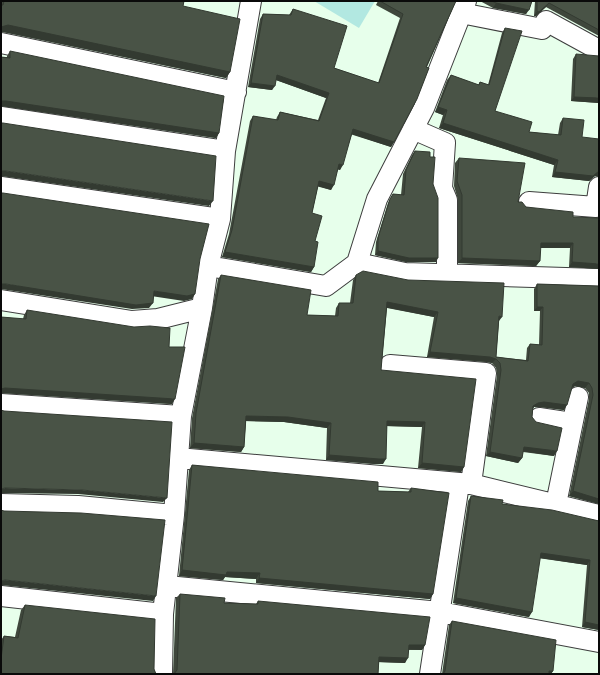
<svg xmlns="http://www.w3.org/2000/svg" width="600" height="675" viewBox="0 0 600 675" font-family="'Playfair Display',serif">
	<style>
		.green { fill: #b2e8e1 }
		.lines { fill: none; stroke-linecap: round; stroke-linejoin: round }
		.minor-casing { stroke: #3d3d3d; stroke-width: 22 }
		.minor { stroke: #fff; stroke-width: 20 }
		.wall { fill: #3f473c }
		.shaded-wall { fill: #333a31 }
		.building { fill: #495346; stroke: #333a31 }
	</style>
	<rect width="100%" height="100%" fill="#e7ffeb"/>
	<!-- green -->
	<path class="green" d="M314 1H375L359 28Z"/>
	<g class="lines">
		<defs>
			<path id="minor" d="M461 13 542 29 546 21 599 50
				M1 43 236 92
				M1 117 225 151
				M413 129 445 143 442 188 447 200V274
				M1 187 220 219
				M529 202 596 207 599 187
				M357 263 377 199 424 108 466 1
				M208 266 326 286 357 263 405 273 599 279
				M1 300 132 321 158 319 202 308
				M390 365 486 373 471 484
				M1 404 181 416
				M539 418 572 423
				M178 458 471 484 599 515
				M1 504 78 506 174 515
				M556 504 578 397
				M167 586 440 612 599 642
				M1 596 163 614
				M162 674 163 614 174 515 181 416 202 308 208 266 220 219 225 151 251 1
				M430 674 459 484"/>
		</defs>
		<!-- minor casing -->
		<use href="#minor" class="minor-casing"/>
		<!-- minor -->
		<use href="#minor" class="minor"/>
	</g>
	<!-- wall -->
	<path class="wall" d="M1 1H184L183 6 230 72 226 78 3 32H1Z
		M378 1H456L394 142 391 147 352 134 340 170 338 169 331 190 318 186 312 213 315 241 314 267 311 272 222 257 229 234 250 121 253 116 276 120 277 117 280 112 318 120 326 98 276 80 272 90 248 87 260 19 263 14 289 15 293 9 334 68 378 83 400 18 376 5Z
		M480 1H532L526 14 493 8Z
		M535 1H599V36L546 7 536 16H534Z
		M505 28 495 111 529 132 558 135 560 123 563 118 582 137 595 176 589 181 552 177 554 165 439 128 443 115 435 112 447 80 451 75 478 85 480 82 488 85 502 33Z
		M10 51 219 133 216 138 1 106V57H7V56Z
		M576 54 599 103 571 101 573 59Z
		M415 151 430 157 433 184 436 262H406L375 255 376 242 388 203 393 194 401 195 403 174 412 155Z
		M459 158 518 202 526 207 573 217 599 269 569 267 570 248H540V261L536 266 458 263V200L454 186 455 163Z
		M221 275 307 315 335 316 336 308 339 303H350L353 280 356 275 499 321 496 357 526 360 527 348 530 344 539 345 540 311H534V289L537 284 599 286V504L569 496 589 399V393L585 388 575 386 572 388 564 410 540 407H534L533 409 532 417 554 456 523 452 522 458 518 463 486 456 497 375 496 368 492 363 487 362 427 357 434 317 387 308 381 370 464 467 461 472 418 468 422 427 387 426 383 464H375L326 460 327 428 284 422 246 421 244 447 241 452 190 448 192 418 218 279Z
		M27 310 169 347 172 404 1 393V317L23 319 24 315Z
		M192 465 378 491 408 492 411 488 433 594 430 599 256 583V579L225 577 223 580 179 576 189 470Z
		M471 496 502 504 599 521V630L582 627 587 565 540 558 529 617 453 603 468 501Z
		M180 594 224 603 256 604 258 601 425 645 422 650H409L405 663 379 662 378 674H173L176 598Z
		M25 605 154 669 1 674V640L4 636 15 637 21 610Z
		M452 621 553 671 551 674H442L449 625Z"/>
	<!-- shaded-wall -->
	<path class="shaded-wall" d="M496 3 529 10 526 14 493 8Z
		M549 3 546 7 536 16H534L537 11Z
		M8 25 230 72 226 78 3 32H1V27Z
		M277 75 329 93 326 98 273 79Z
		M251 83 275 86 272 90 248 87Z
		M574 97 599 98V103L571 101Z
		M1 101H6L219 133 216 138 1 106Z
		M438 107 447 110 443 115 435 112Z
		M443 123 558 160 554 165 439 128Z
		M353 129 394 142 391 147 350 134Z
		M339 164 343 165 340 170 336 169Z
		M1 171H6L213 201 209 206 1 176Z
		M599 171V177L595 176 589 181 552 177 555 172Z
		M319 181 334 185 331 190 316 186Z
		M541 243H573L570 248H537Z
		M378 251 438 258 436 262H406L375 255Z
		M225 252 314 267 311 272 222 257Z
		M462 258 540 261 536 266 458 263Z
		M572 262 599 264V269L569 267Z
		M1 284H6L153 303 149 308 132 309 1 289Z
		M154 291 195 294 192 299 184 301 151 296Z
		M387 302 438 312 434 317 384 307Z
		M537 307H543L540 311H534Z
		M499 316 502 317 499 321H495Z
		M430 352 490 357 496 359 492 363 487 362 427 357Z
		M578 381 589 383 585 388 575 386 570 389 573 384Z
		M5 388 175 399 172 404 1 393V389Z
		M544 402 567 405 564 410 540 407H534L530 411 533 406 538 403Z
		M246 416 288 417 331 423 327 428 284 422 243 421Z
		M387 421 425 422 422 427 384 426Z
		M194 443 244 447 241 452 190 448Z
		M524 447 557 451 554 456 521 451Z
		M490 452 522 458 518 463 486 456Z
		M329 455 386 459 383 464H375L326 460Z
		M422 463 464 467 461 472 418 468Z
		M5 488 82 490 167 498 163 502 78 494 1 493V489Z
		M573 491 599 499V504L569 496Z
		M541 553 590 560 587 565 538 558Z
		M182 570 227 572 260 573 256 579 225 577 223 580 179 576Z
		M259 578 433 594 430 599 256 583Z
		M5 580 156 596 153 601 1 585V581Z
		M456 598 532 612 529 617 453 603Z
		M585 622 599 625V630L582 627Z
		M409 645H425L422 650 406 649Z
		M379 657 408 658 405 663 376 662Z
		M549 671H553L551 674H547Z"/>
	<!-- building -->
	<path class="building" d="M4 1H184L183 6 240 19 230 72 8 25 1 27V5H3Z
		M380 1H456L426 67 429 68 417 99 394 142 353 129 343 165 339 164 334 185 319 181 312 213 322 216 315 241 318 242 314 267 225 252 232 230 253 116 278 120 280 112 319 121 329 93 277 75 275 86 251 83 263 14 291 15 293 9 347 26 334 68 379 83 403 14Z
		M492 1H532L529 10 496 3Z
		M537 1H599V30L549 3 539 12 537 11Z
		M505 28 522 31 495 111 532 122 529 132 561 135 563 118 584 120 582 137 599 139V171L593 176 555 172 558 160 443 123 447 110 438 107 451 75 479 85 480 82 489 85Z
		M10 51 224 96 219 133 6 101H1V57L10 58Z
		M576 54 599 56V98L574 97Z
		M1 123H3L216 156 213 201 6 171H1Z
		M415 151 430 152V157H435L433 184 438 198V258H409L378 251V238L390 199 393 194 404 195 406 170Z
		M459 158 525 163 518 202H522L526 207 573 212V217L599 218V264L572 262 573 243H541L540 261 462 258V195L457 181Z
		M1 193H3L209 224 200 259 195 294 187 296 154 291 153 303 136 305 6 284H1Z
		M363 271 408 280 504 283 502 317 499 316 496 357 528 361 530 344 542 345 543 307H537V284L599 286V499L573 491 593 395 592 388 589 383 578 381 573 384 567 405 544 402 538 403 533 406 532 417 536 422 562 428 557 451 524 447 522 458 490 452 501 370 500 363 496 359 490 357 430 352 438 312 387 302 381 370 476 379 464 467 422 463 425 422 387 421 386 459H379L329 455 331 423 288 417 246 416 244 447 194 443 196 413 221 275 311 290 307 315 338 316 339 303H353L356 275Z
		M27 310 134 327 150 326 170 328 169 347H185L175 399 5 388 1 389V317L26 319Z
		M1 410 4 411 172 422 167 498 82 490 5 488 1 489Z
		M192 465 378 482V491L411 492V488L449 493 433 594 259 578 260 573 227 572 226 575 182 570Z
		M471 496 503 500 502 504 552 510 599 521V625L585 622 590 560 541 553 532 612 456 598Z
		M1 510 4 511 81 513 165 520 156 596 5 580 1 581Z
		M180 594 225 598 224 603 258 604V601L430 617 425 645H409L408 658 379 657 378 674H174L177 670Z
		M25 605 155 619 154 669 156 674H1V659L4 636 18 638Z
		M452 621 556 640 553 671H549V674H443L445 671Z"/>
	<!-- border -->
	<rect width="600" height="675" fill="none" stroke="#0a0a0a" stroke-width="4"/>
</svg>
